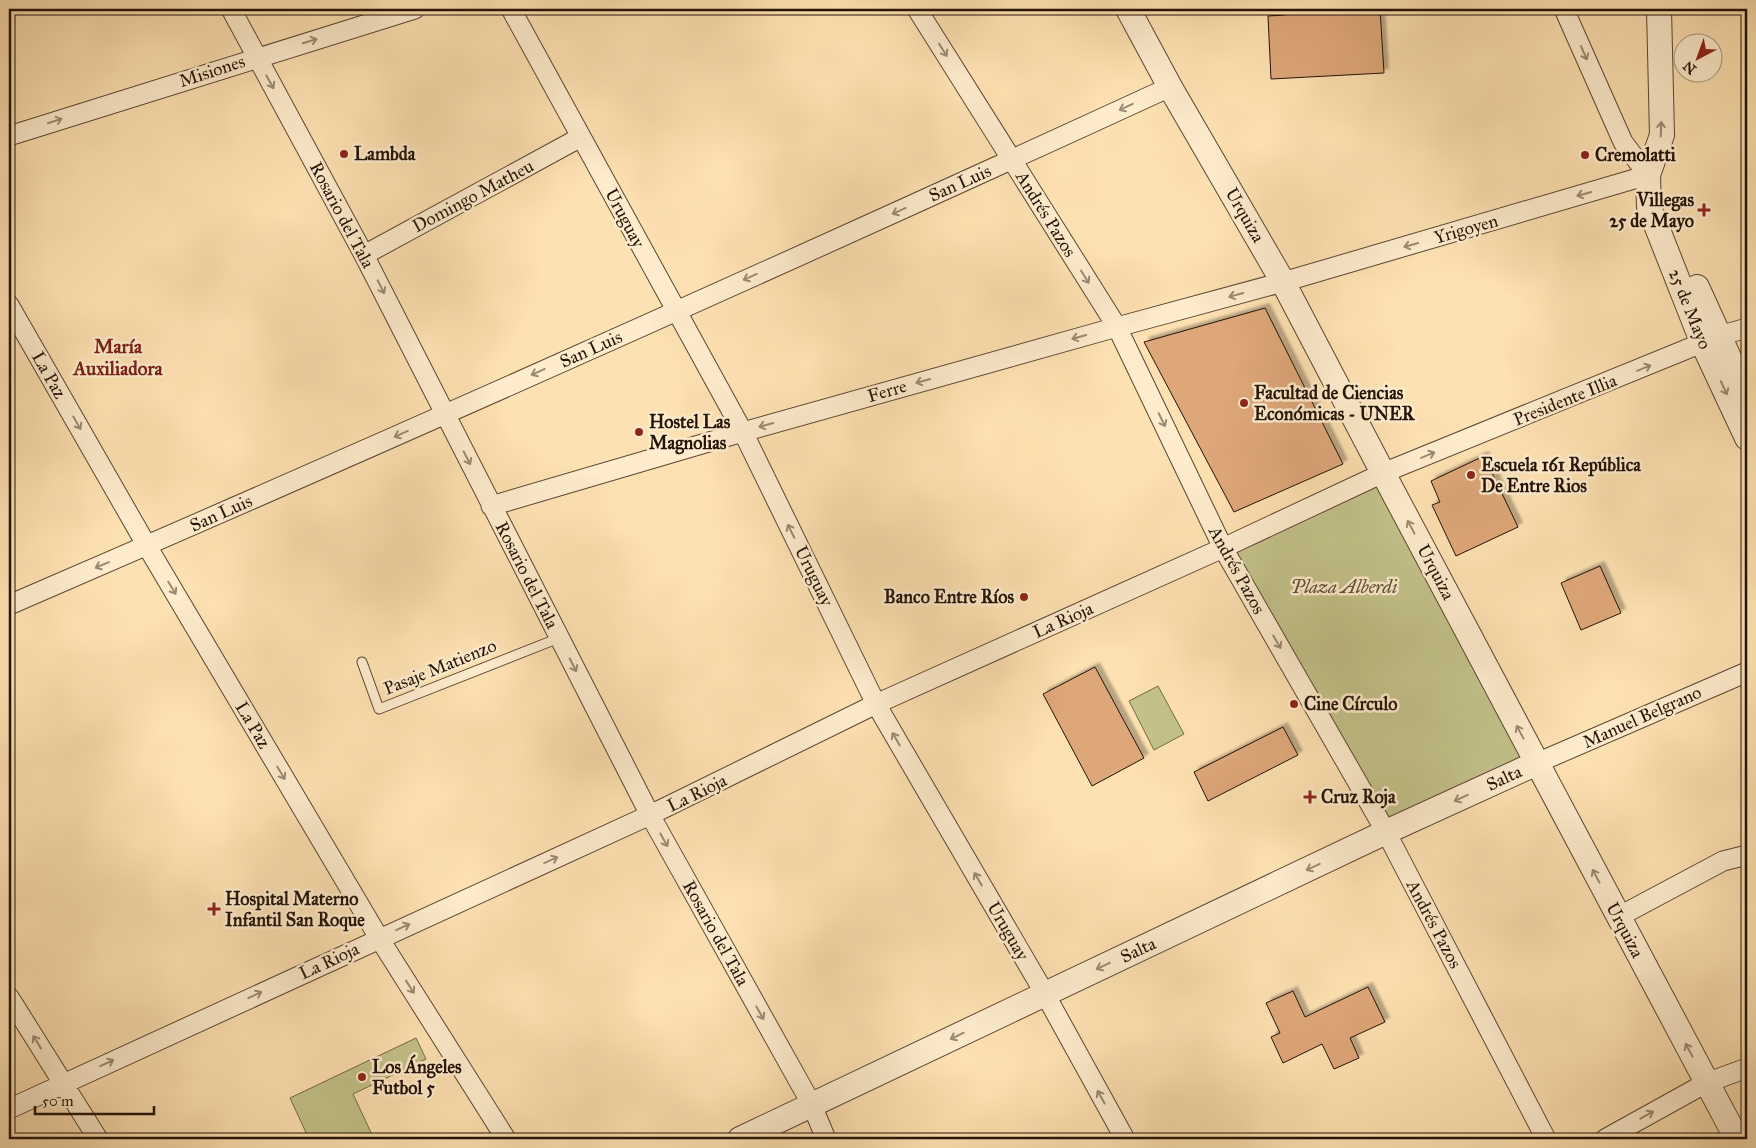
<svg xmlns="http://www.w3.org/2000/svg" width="1756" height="1148" viewBox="0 0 1756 1148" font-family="'IM FELL Great Primer',serif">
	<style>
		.green { fill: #c3c28a; stroke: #736a48 }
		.building { fill: #dea77a; stroke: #231206; filter: url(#shadow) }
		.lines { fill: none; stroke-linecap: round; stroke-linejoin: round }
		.service-casing { stroke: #5a4631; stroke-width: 11 }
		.minor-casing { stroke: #5a4631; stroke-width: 21 }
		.tertiary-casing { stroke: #5a4631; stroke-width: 26 }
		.service { stroke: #feeccd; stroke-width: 9 }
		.minor { stroke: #feeccd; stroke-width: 19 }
		.tertiary { stroke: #feeccd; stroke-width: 24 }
		.oneway { stroke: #9b8a73 }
		.poi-dot { fill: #8f2418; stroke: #feeccd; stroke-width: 2 }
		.labels { text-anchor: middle; stroke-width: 5; stroke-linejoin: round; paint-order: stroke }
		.street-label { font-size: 18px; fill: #231206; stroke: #feeccd }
		.poi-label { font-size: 18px; font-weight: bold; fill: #231206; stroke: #feeccd; text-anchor: start }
		.park-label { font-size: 18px; font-style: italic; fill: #5b5034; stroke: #feeccd }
		.neighbourhood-label { font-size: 19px; font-weight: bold; fill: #7a1f14; stroke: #feeccd }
	</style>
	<defs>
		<filter id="shadow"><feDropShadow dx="4.5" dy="-4.5" stdDeviation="1" flood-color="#0004"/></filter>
	</defs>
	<rect width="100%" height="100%" fill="#fee1b2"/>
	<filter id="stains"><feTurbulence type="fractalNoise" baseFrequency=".004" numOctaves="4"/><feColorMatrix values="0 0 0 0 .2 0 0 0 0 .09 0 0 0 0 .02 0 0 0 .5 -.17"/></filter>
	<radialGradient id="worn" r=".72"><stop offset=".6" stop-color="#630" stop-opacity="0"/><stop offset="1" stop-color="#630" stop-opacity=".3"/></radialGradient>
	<!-- green -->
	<path class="green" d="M1377 486 1524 755 1391 822 1235 552Z
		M1158 686 1184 734 1154 750 1129 701Z
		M416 1038 426 1059 353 1094 374 1139H309L290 1098Z"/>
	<!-- building -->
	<path class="building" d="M1284 9H1380L1384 73 1271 79 1268 16 1285 15Z
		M1265 308 1343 464 1234 512 1144 342Z
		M1484 456 1518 527 1456 556 1432 505 1440 502 1431 481Z
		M1600 566 1621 613 1581 630 1561 583Z
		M1095 667 1144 758 1092 786 1043 694Z
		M1283 727 1298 755 1208 801 1194 772Z
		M1368 987 1385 1022 1350 1038 1359 1058 1334 1069 1322 1044 1283 1063 1271 1037 1280 1033 1266 1003 1293 991 1305 1017Z"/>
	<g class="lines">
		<defs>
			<path id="service" d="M362 662 379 709 559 638"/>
			<path id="minor" d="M231 9 364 255 650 815 812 1105 826 1139
				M511 9 743 432 876 704 1045 994 1125 1139
				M917 9 1117 327 1223 548 1386 832 1546 1139
				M9 136 415 9
				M364 255 581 137
				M9 305 147 546 379 938 506 1139
				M491 506 743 432 1117 327 1283 282 1648 175 1623 142 1564 9
				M9 605C398 437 785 264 1170 87
				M1537 763 1747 672
				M1618 917 1723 861 1747 855
				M9 997 98 1139
				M9 1109 650 815 876 704 1223 548 1383 473 1719 336 1747 328
				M1605 1139 1706 1083 1747 1068"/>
			<path id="tertiary" d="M1128 9 1170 87 1283 282 1383 473 1737 1139
				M1659 9 1662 135 1648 175 1649 207 1703 344 1747 438
				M1697 287 1747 397
				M740 1139 1386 832 1537 763"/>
		</defs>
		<!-- service casing -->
		<use href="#service" class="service-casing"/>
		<!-- minor casing -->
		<use href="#minor" class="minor-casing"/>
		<!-- tertiary casing -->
		<use href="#tertiary" class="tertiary-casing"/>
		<!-- service -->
		<use href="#service" class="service"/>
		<!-- minor -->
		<use href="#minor" class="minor"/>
		<!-- tertiary -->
		<use href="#tertiary" class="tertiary"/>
	</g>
	<!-- one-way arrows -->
	<defs><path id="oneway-shaft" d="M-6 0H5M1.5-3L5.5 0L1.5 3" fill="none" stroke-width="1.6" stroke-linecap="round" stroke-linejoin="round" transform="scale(1.25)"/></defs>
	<g class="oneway">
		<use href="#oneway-shaft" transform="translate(310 41) rotate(-17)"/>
		<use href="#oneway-shaft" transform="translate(943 50) rotate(58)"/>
		<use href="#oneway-shaft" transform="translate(1584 53) rotate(66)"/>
		<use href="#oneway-shaft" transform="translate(270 82) rotate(61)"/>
		<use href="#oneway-shaft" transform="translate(1126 107) rotate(155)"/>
		<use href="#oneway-shaft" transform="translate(55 121) rotate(-18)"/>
		<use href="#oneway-shaft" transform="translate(1661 129) rotate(-88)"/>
		<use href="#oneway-shaft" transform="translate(1584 194) rotate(164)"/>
		<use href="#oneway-shaft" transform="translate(899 211) rotate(156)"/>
		<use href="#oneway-shaft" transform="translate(1411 245) rotate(164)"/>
		<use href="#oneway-shaft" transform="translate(750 277) rotate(156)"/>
		<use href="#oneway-shaft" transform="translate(1085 277) rotate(58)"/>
		<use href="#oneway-shaft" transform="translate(381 287) rotate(63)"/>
		<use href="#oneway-shaft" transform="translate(1236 295) rotate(165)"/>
		<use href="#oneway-shaft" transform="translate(1079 337) rotate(164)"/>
		<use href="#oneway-shaft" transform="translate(1644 368) rotate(-22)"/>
		<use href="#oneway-shaft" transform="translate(538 372) rotate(156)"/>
		<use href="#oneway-shaft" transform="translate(923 381) rotate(164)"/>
		<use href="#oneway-shaft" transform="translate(1724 388) rotate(65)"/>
		<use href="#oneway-shaft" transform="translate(1162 420) rotate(64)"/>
		<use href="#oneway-shaft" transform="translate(77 423) rotate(60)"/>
		<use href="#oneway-shaft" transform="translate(766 425) rotate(164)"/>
		<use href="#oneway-shaft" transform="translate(401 434) rotate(156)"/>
		<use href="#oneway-shaft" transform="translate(1428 455) rotate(-22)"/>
		<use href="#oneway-shaft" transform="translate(467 458) rotate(63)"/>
		<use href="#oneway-shaft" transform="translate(1411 527) rotate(-118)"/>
		<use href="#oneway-shaft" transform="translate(791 531) rotate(-116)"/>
		<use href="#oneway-shaft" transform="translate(102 565) rotate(157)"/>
		<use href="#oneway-shaft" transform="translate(172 588) rotate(59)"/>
		<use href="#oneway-shaft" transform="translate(1277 642) rotate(60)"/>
		<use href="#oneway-shaft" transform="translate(573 665) rotate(63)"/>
		<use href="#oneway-shaft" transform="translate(1520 732) rotate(-118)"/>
		<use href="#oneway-shaft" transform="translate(896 739) rotate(-120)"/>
		<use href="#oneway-shaft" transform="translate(281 773) rotate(59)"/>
		<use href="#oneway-shaft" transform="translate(1461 798) rotate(155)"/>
		<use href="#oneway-shaft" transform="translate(664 840) rotate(61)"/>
		<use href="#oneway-shaft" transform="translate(551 860) rotate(-24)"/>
		<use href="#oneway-shaft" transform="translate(1313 867) rotate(155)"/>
		<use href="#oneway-shaft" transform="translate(1596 876) rotate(-118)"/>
		<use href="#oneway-shaft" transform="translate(978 879) rotate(-120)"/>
		<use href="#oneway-shaft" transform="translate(403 927) rotate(-24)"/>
		<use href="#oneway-shaft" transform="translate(1103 966) rotate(155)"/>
		<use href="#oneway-shaft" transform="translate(410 987) rotate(58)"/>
		<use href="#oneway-shaft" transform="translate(255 995) rotate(-25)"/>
		<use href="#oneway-shaft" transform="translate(760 1013) rotate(61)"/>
		<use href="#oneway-shaft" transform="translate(957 1036) rotate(154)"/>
		<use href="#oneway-shaft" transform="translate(37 1042) rotate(-122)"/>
		<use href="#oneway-shaft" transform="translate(1689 1050) rotate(-118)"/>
		<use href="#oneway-shaft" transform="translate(107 1063) rotate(-25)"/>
		<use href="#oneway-shaft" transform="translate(1101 1097) rotate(-119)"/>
		<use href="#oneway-shaft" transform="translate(1647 1115) rotate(-29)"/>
	</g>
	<!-- markers -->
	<g class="poi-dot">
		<circle cx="344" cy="154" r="5"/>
		<circle cx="1585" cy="155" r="5"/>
		<path d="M1701.5 202.5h5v5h5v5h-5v5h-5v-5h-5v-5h5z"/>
		<circle cx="1244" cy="403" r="5"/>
		<circle cx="639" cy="432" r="5"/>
		<circle cx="1471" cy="475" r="5"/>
		<circle cx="1024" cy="597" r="5"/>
		<circle cx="1294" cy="704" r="5"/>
		<path d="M1307.5 789.5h5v5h5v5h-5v5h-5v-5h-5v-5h5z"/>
		<path d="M211.5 901.5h5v5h5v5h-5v5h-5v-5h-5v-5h5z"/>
		<circle cx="362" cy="1077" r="5"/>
	</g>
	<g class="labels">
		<!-- street labels -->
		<g class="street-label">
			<text transform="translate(212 71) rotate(-18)" y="6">Misiones</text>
			<text transform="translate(960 183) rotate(-24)" y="6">San Luis</text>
			<text transform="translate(473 196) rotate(-28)" y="6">Domingo Matheu</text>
			<text transform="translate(1046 214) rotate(58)" y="6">Andrés Pazos</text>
			<text transform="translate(342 215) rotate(62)" y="6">Rosario del Tala</text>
			<text transform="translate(1245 215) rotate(60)" y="6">Urquiza</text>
			<text transform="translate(625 218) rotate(62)" y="6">Uruguay</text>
			<text transform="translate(1466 229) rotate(-16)" y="6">Yrigoyen</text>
			<text transform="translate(1690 309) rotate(68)" y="6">25 de Mayo</text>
			<text transform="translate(591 349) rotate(-24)" y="6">San Luis</text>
			<text transform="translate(49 375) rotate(60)" y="6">La Paz</text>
			<text transform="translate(887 391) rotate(-16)" y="6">Ferre</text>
			<text transform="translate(1565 400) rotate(-22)" y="6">Presidente Illia</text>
			<text transform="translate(221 513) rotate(-24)" y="6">San Luis</text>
			<text transform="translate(1237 570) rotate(61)" y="6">Andrés Pazos</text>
			<text transform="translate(1436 572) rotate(62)" y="6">Urquiza</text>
			<text transform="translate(527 575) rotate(63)" y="6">Rosario del Tala</text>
			<text transform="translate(814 576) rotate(64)" y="6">Uruguay</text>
			<text transform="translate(1063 620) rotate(-24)" y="6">La Rioja</text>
			<text transform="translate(440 667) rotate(-22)" y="6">Pasaje Matienzo</text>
			<text transform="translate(1642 717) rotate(-24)" y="6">Manuel Belgrano</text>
			<text transform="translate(253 725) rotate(59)" y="6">La Paz</text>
			<text transform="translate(1504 778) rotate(-25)" y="6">Salta</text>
			<text transform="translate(697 793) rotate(-26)" y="6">La Rioja</text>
			<text transform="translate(1434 924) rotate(62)" y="6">Andrés Pazos</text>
			<text transform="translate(1625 930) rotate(62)" y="6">Urquiza</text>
			<text transform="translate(1008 931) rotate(60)" y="6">Uruguay</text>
			<text transform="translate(716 933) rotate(61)" y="6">Rosario del Tala</text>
			<text transform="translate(1138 950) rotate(-25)" y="6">Salta</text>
			<text transform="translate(329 961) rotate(-25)" y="6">La Rioja</text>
		</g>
		<!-- poi labels -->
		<g class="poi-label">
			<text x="354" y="160">Lambda</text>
			<text x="1595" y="161">Cremolatti</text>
			<text x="1694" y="206" text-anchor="end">Villegas<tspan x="1694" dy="21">25 de Mayo</tspan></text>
			<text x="1254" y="399">Facultad de Ciencias<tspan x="1254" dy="21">Económicas - UNER</tspan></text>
			<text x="649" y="428">Hostel Las<tspan x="649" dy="21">Magnolias</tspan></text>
			<text x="1481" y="471">Escuela 161 República<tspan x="1481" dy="21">De Entre Rios</tspan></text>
			<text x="1014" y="603" text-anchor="end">Banco Entre Ríos</text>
			<text x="1304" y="710">Cine Círculo</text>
			<text x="1321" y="803">Cruz Roja</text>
			<text x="225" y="905">Hospital Materno<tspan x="225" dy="21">Infantil San Roque</tspan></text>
			<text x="372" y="1073">Los Ángeles<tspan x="372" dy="21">Futbol 5</tspan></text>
		</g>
		<!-- park labels -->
		<g class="park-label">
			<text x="1344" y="593">Plaza Alberdi</text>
		</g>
		<!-- neighbourhood labels -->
		<g class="neighbourhood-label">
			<text x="118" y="353">María<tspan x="118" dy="22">Auxiliadora</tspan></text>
		</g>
	</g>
	<!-- margin -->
	<rect width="1756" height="1148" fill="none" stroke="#fee1b2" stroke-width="30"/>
	<rect x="10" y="10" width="1736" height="1128" fill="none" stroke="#231206" stroke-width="2.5"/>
	<rect x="15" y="15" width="1726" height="1118" fill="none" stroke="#231206"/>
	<!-- north arrow -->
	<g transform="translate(1698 58) rotate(221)"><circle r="24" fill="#feeccd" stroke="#a6957d"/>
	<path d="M0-4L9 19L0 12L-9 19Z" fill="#8f2418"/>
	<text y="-8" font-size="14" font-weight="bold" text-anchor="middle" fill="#231206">N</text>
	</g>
	<!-- scale -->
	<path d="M35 1106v8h119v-8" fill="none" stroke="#231206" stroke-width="2.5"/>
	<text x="42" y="1106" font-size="15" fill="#231206" stroke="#feeccd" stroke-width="4" paint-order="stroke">50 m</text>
	<rect width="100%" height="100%" filter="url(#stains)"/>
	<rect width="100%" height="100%" fill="url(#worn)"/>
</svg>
